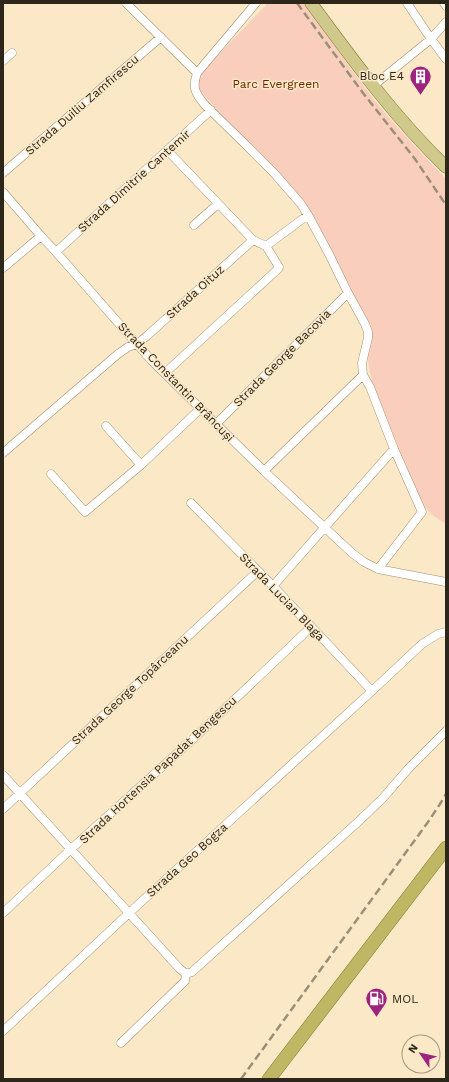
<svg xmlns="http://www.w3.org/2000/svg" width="449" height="1082" viewBox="0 0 449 1082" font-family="'Work Sans',sans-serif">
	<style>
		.green { fill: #facebd }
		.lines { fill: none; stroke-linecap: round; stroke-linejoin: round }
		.minor-casing { stroke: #9e8e70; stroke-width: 9 }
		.primary-casing { stroke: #827931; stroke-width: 13 }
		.trunk-casing { stroke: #827931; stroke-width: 14 }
		.minor { stroke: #fff; stroke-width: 8 }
		.primary { stroke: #cfc98b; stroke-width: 12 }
		.trunk { stroke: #bfb764; stroke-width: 13 }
		.rail { stroke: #9c8f78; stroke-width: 2.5; stroke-dasharray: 8 4; stroke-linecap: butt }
		.labels { text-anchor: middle; stroke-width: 3; stroke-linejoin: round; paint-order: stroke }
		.poi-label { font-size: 12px; fill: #2d261a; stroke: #fae8c7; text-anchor: end }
		.park-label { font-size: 12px; fill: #6c2400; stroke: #fae8c7 }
		.street-label { font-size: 12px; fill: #2d261a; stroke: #fae8c7 }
	</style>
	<rect width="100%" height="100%" fill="#fae8c7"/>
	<!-- green -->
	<path class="green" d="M265 3H305C328 37 351 70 376 102 398 129 422 154 446 179V524L431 514 422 503 374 389 369 368 368 358 371 342 348 284 330 253 305 203 217 110 199 90 197 79 201 73 266 5Z"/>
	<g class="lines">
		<defs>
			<path id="minor" d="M126 3 197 73
				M256 3 197 73C192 88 195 93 205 105L245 144 274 173 301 204 308 215 329 254 348 293 365 324 368 332V338L362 363 363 375 264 471
				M407 3 431 39 446 59
				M444 3 446 6
				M3 61 12 53
				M373 86 431 39 446 22
				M167 150 253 240 266 246
				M3 173 161 37
				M3 192 41 236 56 252 151 360 264 471 352 553 364 562 378 569 446 582
				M194 225 218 204
				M266 246 308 215
				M56 252 211 110
				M3 268 41 236
				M165 373 278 269 279 267 266 246
				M363 375 370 387 394 449 422 512 378 569
				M216 424 348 293
				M106 426 141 465
				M3 453 118 354 128 347 137 344 148 335 253 240
				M51 474 85 512 141 465 200 409
				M191 503 273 586 372 691
				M273 586 325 527 394 449
				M3 775 129 913 179 968 186 974 192 972 359 821 382 799 409 768 446 731
				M3 809 258 571
				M3 913 71 849 192 740 311 627
				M3 1031 129 913 372 691 422 644 438 634 446 632
				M121 1043 185 981 186 974"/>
			<path id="primary" d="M311 3C353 60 395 118 446 167"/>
			<path id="trunk" d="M269 1079 446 848"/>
		</defs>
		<!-- minor casing -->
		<use href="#minor" class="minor-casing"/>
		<!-- primary casing -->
		<use href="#primary" class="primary-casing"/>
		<!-- trunk casing -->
		<use href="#trunk" class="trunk-casing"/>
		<!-- minor -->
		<use href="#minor" class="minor"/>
		<!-- primary -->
		<use href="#primary" class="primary"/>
		<!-- trunk -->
		<use href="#trunk" class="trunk"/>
		<!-- rail -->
		<path class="rail" d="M297 3 363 93 415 159 446 205
			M241 1079 428 822 440 804 446 794"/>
	</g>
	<!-- icons -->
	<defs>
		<symbol id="building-pin" viewBox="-11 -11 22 30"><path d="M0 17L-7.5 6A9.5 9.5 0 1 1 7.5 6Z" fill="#9c247e" stroke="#fae8c7"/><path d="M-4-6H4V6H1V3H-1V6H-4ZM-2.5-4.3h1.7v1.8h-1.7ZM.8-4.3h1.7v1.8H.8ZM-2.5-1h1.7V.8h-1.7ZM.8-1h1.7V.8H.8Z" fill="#fff"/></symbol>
		<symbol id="fuel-pin" viewBox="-11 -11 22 30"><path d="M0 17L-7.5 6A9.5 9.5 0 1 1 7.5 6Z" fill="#9c247e" stroke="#fae8c7"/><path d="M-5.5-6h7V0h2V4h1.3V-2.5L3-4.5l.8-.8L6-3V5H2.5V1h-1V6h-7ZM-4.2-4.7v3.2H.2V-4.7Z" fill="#fff"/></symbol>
	</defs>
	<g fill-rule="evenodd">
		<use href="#building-pin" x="408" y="64" width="25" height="34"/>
		<use href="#fuel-pin" x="364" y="986" width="25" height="34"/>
	</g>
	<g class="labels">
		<!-- poi labels -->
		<g class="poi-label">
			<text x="404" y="80">Bloc E4</text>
			<text x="392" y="1003" text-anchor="start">MOL</text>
		</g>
		<!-- park labels -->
		<g class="park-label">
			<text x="276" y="88">Parc Evergreen</text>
		</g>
		<!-- street labels -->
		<g class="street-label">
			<text transform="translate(82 105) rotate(-41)" y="4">Strada Duiliu Zamfirescu</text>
			<text transform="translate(134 181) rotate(-42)" y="4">Strada Dimitrie Cantemir</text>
			<text transform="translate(195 292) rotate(-42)" y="4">Strada Oituz</text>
			<text transform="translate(282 358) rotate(-45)" y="4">Strada George Bacovia</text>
			<text transform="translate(176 382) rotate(46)" y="4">Strada Constantin Brâncuși</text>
			<text transform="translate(282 597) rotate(46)" y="4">Strada Lucian Blaga</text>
			<text transform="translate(130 690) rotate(-43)" y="4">Strada George Topârceanu</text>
			<text transform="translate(158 770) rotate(-43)" y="4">Strada Hortensia Papadat Bengescu</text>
			<text transform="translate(187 860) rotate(-42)" y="4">Strada Geo Bogza</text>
		</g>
	</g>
	<!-- border -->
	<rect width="449" height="1082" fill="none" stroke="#2d261a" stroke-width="8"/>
	<!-- north arrow -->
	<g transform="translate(421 1054) rotate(304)"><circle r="19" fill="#fae8c7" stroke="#a89a82"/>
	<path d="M0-3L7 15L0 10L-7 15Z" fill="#9c247e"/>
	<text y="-6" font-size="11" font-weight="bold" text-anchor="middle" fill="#2d261a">N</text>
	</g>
</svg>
